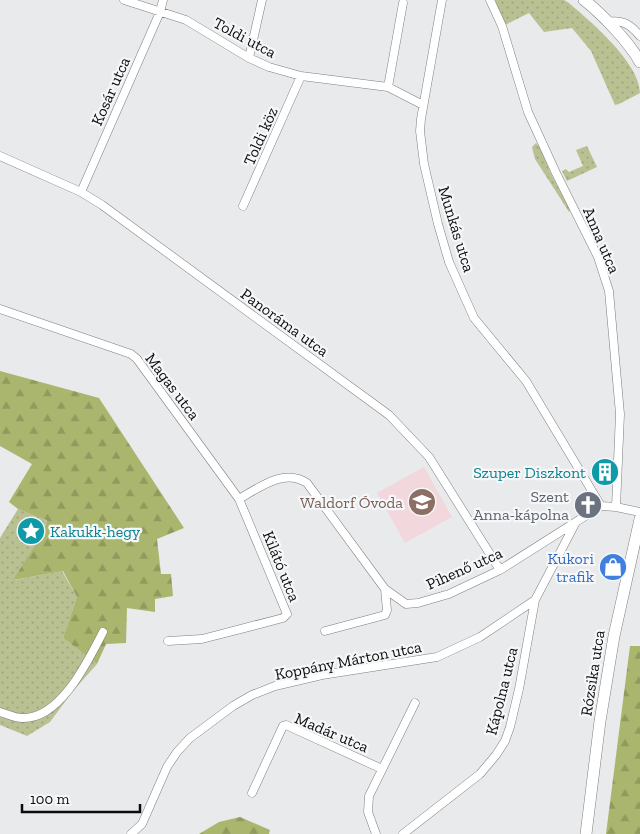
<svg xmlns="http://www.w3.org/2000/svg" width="640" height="834" viewBox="0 0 640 834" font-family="'Zilla Slab',serif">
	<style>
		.education { fill: #f2d8dd }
		.grass { fill: url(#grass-dots) }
		.forest { fill: url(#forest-firs) }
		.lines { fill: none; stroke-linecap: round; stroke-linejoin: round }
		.street-casing { stroke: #7c7e80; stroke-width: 9 }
		.secondary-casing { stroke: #7c7e80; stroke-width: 12 }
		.street { stroke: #fff; stroke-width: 8 }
		.secondary { stroke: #fff; stroke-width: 11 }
		.labels { text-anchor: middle; stroke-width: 4.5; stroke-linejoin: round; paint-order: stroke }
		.street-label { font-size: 16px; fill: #0b0c0c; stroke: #f5f7f9 }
		.culture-label { font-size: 16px; fill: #0d838f; stroke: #f5f7f9; text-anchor: end }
		.worship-label { font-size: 16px; fill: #5b616d; stroke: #f5f7f9; text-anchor: end }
		.education-label { font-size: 16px; fill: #785e54; stroke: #f5f7f9; text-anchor: end }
		.shop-label { font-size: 16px; fill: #366cbe; stroke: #f5f7f9; text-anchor: end }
	</style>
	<defs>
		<pattern id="grass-dots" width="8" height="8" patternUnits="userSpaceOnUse" patternTransform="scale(1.25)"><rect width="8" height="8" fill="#b9c193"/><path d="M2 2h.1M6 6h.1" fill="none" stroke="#9ea57e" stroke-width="1.8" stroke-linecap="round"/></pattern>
		<pattern id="forest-firs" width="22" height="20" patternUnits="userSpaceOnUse" patternTransform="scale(1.25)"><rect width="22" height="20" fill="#aab56d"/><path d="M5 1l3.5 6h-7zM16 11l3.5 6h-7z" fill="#919a5d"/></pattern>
	</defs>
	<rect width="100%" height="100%" fill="#e8eaec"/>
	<!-- education -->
	<path class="education" d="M424 467 452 517 405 543 377 493Z"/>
	<!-- grass -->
	<path class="grass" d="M495 0H564L569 3C590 21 640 63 640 93L619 104 615 105 591 51 572 28 544 32 529 13 505 25Z
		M536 143 541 149 550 172 570 210 569 212 535 159 532 147Z
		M587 146 597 167 567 181 562 171 566 169 569 172 583 166 576 150Z
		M18 509 47 519 43 533 14 580 62 571 77 597 63 638 97 664 73 691 50 722 27 736 0 725V538Z"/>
	<!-- forest -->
	<path class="forest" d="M0 371 99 398 184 528 157 539 161 574H171L173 596 155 599V612L127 608 126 643 106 644 97 664 63 638 77 597 63 571 13 580 43 533 47 520 18 509 9 502 32 464 0 446Z
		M630 646H640V834H606Z
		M240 817 270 830 269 834H199L219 822Z"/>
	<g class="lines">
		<defs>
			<path id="street" d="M124 0 186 20 249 58 269 67 301 76 388 87 423 105
				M442 0 421 119 420 131 424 164 438 224 449 262 474 318 526 381 601 506
				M490 0 502 26 528 112 556 173 598 257 609 291 620 414 616 507
				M607 22C622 19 630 24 640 36
				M249 58 262 0
				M388 87 403 3
				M0 156 81 192 102 205 389 415 429 457 500 570
				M81 192 160 12 163 0
				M243 206 301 76
				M0 309 131 354 137 359 239 499 287 614 283 618 202 639 168 641
				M239 499C260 487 284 468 307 483L385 589 406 604 418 603 449 594 500 570 601 506
				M601 506 616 507 640 512
				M325 631 385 615 387 610 385 589
				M0 712C7 714 15 718 22 718 60 720 88 661 103 632
				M252 793 283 726 286 725 382 769
				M131 834 142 824 167 767 177 752 190 738 233 706 252 695 275 686 322 675 437 657 480 637 535 600 576 522
				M376 834 368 812 369 796 415 703
				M403 834 480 774 496 755 505 741 510 727 519 689 535 600"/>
			<path id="secondary" d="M584 0C602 14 629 42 640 62
				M586 834 600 721 614 636 640 519"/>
		</defs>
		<!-- street casing -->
		<use href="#street" class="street-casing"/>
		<!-- secondary casing -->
		<use href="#secondary" class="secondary-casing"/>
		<!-- street -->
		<use href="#street" class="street"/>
		<!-- secondary -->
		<use href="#secondary" class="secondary"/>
	</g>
	<!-- icons -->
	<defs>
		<symbol id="building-disc" viewBox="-11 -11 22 22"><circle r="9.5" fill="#0f9aa8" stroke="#f5f7f9"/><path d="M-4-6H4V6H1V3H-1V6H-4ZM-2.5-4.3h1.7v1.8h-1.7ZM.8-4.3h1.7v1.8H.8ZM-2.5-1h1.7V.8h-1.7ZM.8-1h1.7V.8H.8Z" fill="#fff"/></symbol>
		<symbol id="school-disc" viewBox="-11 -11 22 22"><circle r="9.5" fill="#8d6e63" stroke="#f5f7f9"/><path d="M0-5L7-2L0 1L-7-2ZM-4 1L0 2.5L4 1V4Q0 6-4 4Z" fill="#fff"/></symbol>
		<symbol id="church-disc" viewBox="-11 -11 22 22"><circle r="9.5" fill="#6b7280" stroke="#f5f7f9"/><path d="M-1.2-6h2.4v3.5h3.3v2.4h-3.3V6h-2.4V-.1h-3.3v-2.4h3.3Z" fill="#fff"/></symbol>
		<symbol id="sight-disc" viewBox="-11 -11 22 22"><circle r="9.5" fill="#0f9aa8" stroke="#f5f7f9"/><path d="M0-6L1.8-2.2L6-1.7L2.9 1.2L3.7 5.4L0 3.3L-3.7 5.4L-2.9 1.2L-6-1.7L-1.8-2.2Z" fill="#fff"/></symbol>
		<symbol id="shop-disc" viewBox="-11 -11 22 22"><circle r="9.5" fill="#3f7fe0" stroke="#f5f7f9"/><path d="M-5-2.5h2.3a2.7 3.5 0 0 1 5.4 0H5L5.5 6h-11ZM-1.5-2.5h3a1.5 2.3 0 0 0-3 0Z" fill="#fff"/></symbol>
	</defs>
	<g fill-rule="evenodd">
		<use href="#building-disc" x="589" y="456" width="32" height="32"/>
		<use href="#school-disc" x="406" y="486" width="32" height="32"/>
		<use href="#church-disc" x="572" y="489" width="32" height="32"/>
		<use href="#sight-disc" x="15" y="515" width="32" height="32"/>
		<use href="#shop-disc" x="597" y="551" width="32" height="32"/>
	</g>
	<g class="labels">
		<!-- street labels -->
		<g class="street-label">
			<text transform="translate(245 37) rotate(28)" y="6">Toldi utca</text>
			<text transform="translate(110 91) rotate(-66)" y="6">Kosár utca</text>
			<text transform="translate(260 136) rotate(-66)" y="6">Toldi köz</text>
			<text transform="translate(457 229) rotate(73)" y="6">Munkás utca</text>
			<text transform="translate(602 240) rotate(67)" y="6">Anna utca</text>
			<text transform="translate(285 322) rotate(36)" y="6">Panoráma utca</text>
			<text transform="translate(173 386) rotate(53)" y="6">Magas utca</text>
			<text transform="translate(282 566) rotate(68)" y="6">Kilátó utca</text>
			<text transform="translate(464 568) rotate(-24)" y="6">Pihenő utca</text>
			<text transform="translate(348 660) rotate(-11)" y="6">Koppány Márton utca</text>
			<text transform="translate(592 673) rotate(-81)" y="6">Rózsika utca</text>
			<text transform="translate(501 691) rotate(-76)" y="6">Kápolna utca</text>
			<text transform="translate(332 732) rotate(23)" y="6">Madár utca</text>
		</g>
		<!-- culture labels -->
		<g class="culture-label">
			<text x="586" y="478">Szuper Diszkont</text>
			<text x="50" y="537" text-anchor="start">Kakukk-hegy</text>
		</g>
		<!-- worship labels -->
		<g class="worship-label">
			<text x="569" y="502">Szent<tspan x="569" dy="18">Anna-kápolna</tspan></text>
		</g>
		<!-- education labels -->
		<g class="education-label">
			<text x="403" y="508">Waldorf Óvoda</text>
		</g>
		<!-- shop labels -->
		<g class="shop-label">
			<text x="594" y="564">Kukori<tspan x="594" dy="18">trafik</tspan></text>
		</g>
	</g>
	<!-- scale -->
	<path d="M22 804v8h118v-8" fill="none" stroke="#0b0c0c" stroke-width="2.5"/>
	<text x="30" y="804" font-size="15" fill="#0b0c0c" stroke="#f5f7f9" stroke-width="4" paint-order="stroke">100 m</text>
</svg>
